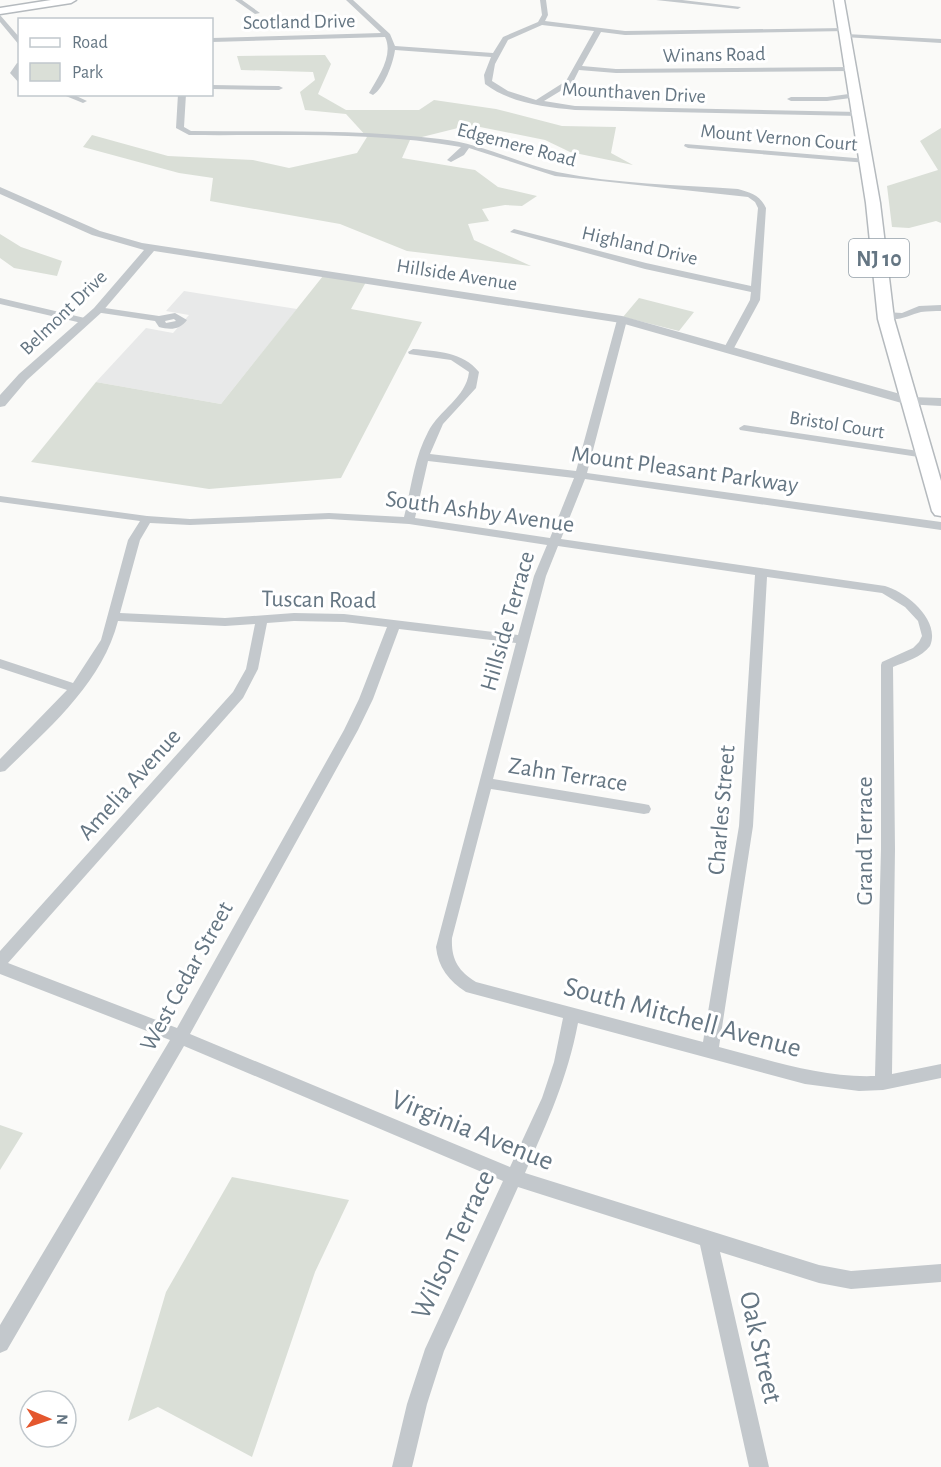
<svg xmlns="http://www.w3.org/2000/svg" width="941" height="1467" viewBox="0 0 941 1467" font-family="'Alegreya Sans',sans-serif">
	<style>
		.built { fill: #e8e9e9 }
		.green { fill: #dadfd7 }
		.lines { fill: none; stroke-linecap: round; stroke-linejoin: round }
		.primary-casing { stroke: #b5babe; stroke-width: 3 }
		.minor { fill: #c3c8cc; fill-rule: evenodd }
		.tertiary { fill: #c3c8cc; fill-rule: evenodd }
		.primary { fill: #fff; fill-rule: evenodd }
		.labels { text-anchor: middle; stroke-width: 6; stroke-linejoin: round; paint-order: stroke }
		.far-street-label { font-size: 20px; fill: #657683; stroke: #fff }
		.shield { fill: #fff; stroke: #939fa8; stroke-width: 1.5 }
		.shield-label { font-size: 22px; font-weight: bold; fill: #657683 }
		.street-label { font-size: 24px; fill: #657683; stroke: #fff }
		.near-street-label { font-size: 28px; fill: #657683; stroke: #fff }
	</style>
	<rect width="100%" height="100%" fill="#fafaf8"/>
	<!-- built -->
	<path class="built" d="M184 291 297 309 221 404 96 382 146 328 173 333 189 315 166 311Z"/>
	<!-- green -->
	<path class="green" d="M325 55 331 64 318 94 346 110H419L434 100 496 109 562 126 616 127 611 153 633 165 570 152 545 140 470 125 410 140 402 158 475 170 498 187 537 196 522 206 505 205 482 209 489 221 468 224 474 240 531 266 407 251 340 224 210 201 213 178 179 173 83 147 92 135 168 156 253 160 289 168 357 153 367 137 346 114 305 110 300 92 315 80 313 72 241 70 237 56Z
		M941 128V223L936 221 909 228 892 227 887 186 938 170 920 141Z
		M0 234 21 247 62 261 57 276 14 268 0 258Z
		M323 276 366 282 351 309 422 322 341 478 209 489 31 462 96 382 221 404Z
		M639 298 694 312 679 331 623 317Z
		M0 1125 23 1133 0 1170Z
		M232 1177 349 1200 315 1272 252 1457 158 1407 128 1421 166 1292Z"/>
	<g class="lines">
		<defs>
			<path id="primary" d="M51 0H76L71 3 0 14V8Z
				M834 0H844L880 203 894 319 941 481V516L935 515 932 511 878 319 866 203Z"/>
		</defs>
		<!-- primary casing -->
		<use href="#primary" class="primary-casing"/>
		<!-- minor -->
		<path class="minor" d="M235 0H242L260 13 255 14Z
			M346 0H353L390 34 395 46 493 53 503 37 538 22 542 15 540 0H546L548 15 545 21 625 31 845 28 847 31 625 35 601 32 582 66 616 69 851 67 855 69 851 71 616 73 579 70 572 84 544 101 575 106 859 112 863 114 859 116 575 110C544 107 510 103 485 84L484 75 491 57 395 50C393 64 384 88 373 95L369 93C378 77 394 55 385 37L212 42V38L381 33ZM542 25 594 31 566 81 536 100 508 91 492 81 495 64 508 40Z
			M656 0H682L741 7 738 9Z
			M0 15 20 38V46L0 22Z
			M846 34 941 39V43L844 37 842 36Z
			M17 63H20L18 73 20 84 10 73Z
			M212 85 279 86 283 88 279 90 212 89Z
			M856 93 860 95 859 97 827 101H791L787 99 791 97H827Z
			M61 94H72L87 101 83 103Z
			M178 94H186L184 127 191 131C274 132 357 129 440 139 481 143 517 163 557 172 616 184 678 185 738 189 751 193 760 195 766 208L760 300 734 348 733 350H725L724 348 750 300 751 292 645 269 510 232 514 229 646 263 751 286 758 208 755 202 748 197 555 176 469 148 464 155 451 162 447 160 461 147C372 131 279 136 189 135L176 128Z
			M685 144 867 159 871 161 867 163 688 148 684 146Z
			M0 298 89 319 91 321 86 324 0 304Z
			M941 305V311C935 311 928 311 921 312 908 315 894 325 880 315L885 312 902 313 919 306Z
			M98 307 159 316 175 313 187 320C180 330 170 330 159 327L155 321 95 312V308ZM174 319 176 321 166 323 165 321Z
			M622 317 627 320 587 473 941 522V530L585 479 561 539 885 586C906 592 941 620 930 646 922 657 905 662 893 667L895 849 892 1074 941 1064V1078L883 1090 859 1091 805 1084 578 1023C567 1080 548 1120 525 1173L819 1265 851 1271 941 1264V1282L851 1289 819 1283 720 1252 769 1467H749L700 1245 518 1187 444 1351 427 1404 412 1467H392L407 1404 425 1349 503 1181 184 1046 7 1350 0 1353V1325L170 1040 0 974V951L233 692 246 669 255 624 225 626 118 621C102 683 50 727 5 771L0 772V759L67 690 0 668V659L73 683 101 640 128 540 140 521 0 502V496L147 516 190 519 329 513 404 517C411 489 414 458 428 432 439 410 466 398 469 372L451 360 409 354 408 352 413 349C437 351 463 352 479 372L476 388 443 424 430 454 576 471 617 320ZM428 461 574 478 550 538 415 518ZM329 519 409 524 547 545 534 576 518 635 344 614 294 613 225 618 120 613 140 540 150 523 190 525ZM558 546 755 575 739 826 703 1042 476 982C458 971 451 959 452 938L491 789 644 814 649 813 651 809 649 805 644 804 493 779 546 576ZM767 577 882 593 905 607 918 621 922 636 919 642 913 648 882 662 881 665V849L875 1076C822 1078 770 1060 719 1047L753 826ZM294 621 344 622 387 627 359 699 344 730 177 1028 8 963 243 698 258 669 267 623ZM399 629 516 643 436 947C438 967 449 981 466 992L563 1018 554 1062 542 1098 510 1167 190 1034 358 730 373 699Z
			M744 425 925 452 930 455 925 458 740 430 739 428Z"/>
		<!-- tertiary -->
		<path class="tertiary" d="M0 187 100 231 142 243 622 316 911 397 941 398V406L905 404 621 323 154 251 102 312 27 380 5 406 0 407V395L19 374 94 308 144 250 92 235 0 194Z"/>
		<!-- primary -->
		<use href="#primary" class="primary"/>
	</g>
	<g class="labels">
		<!-- far-street labels -->
		<g class="far-street-label">
			<text transform="translate(299 21) rotate(-1)" y="7">Scotland Drive</text>
			<text transform="translate(714 54) rotate(-1)" y="7">Winans Road</text>
			<text transform="translate(634 92) rotate(3)" y="7">Mounthaven Drive</text>
			<text transform="translate(779 137) rotate(5)" y="7">Mount Vernon Court</text>
			<text transform="translate(517 144) rotate(15)" y="7">Edgemere Road</text>
			<text transform="translate(640 245) rotate(13)" y="7">Highland Drive</text>
			<text transform="translate(457 274) rotate(9)" y="7">Hillside Avenue</text>
			<text transform="translate(63 312) rotate(-44)" y="7">Belmont Drive</text>
			<text transform="translate(837 424) rotate(9)" y="7">Bristol Court</text>
		</g>
		<!-- shield labels -->
		<rect class="shield" x="849" y="239" width="60" height="38" rx="4.5"/>
		<g class="shield-label">
			<text x="879" y="266">NJ 10</text>
		</g>
		<!-- street labels -->
		<g class="street-label">
			<text transform="translate(685 469) rotate(8)" y="8">Mount Pleasant Parkway</text>
			<text transform="translate(480 511) rotate(8)" y="8">South Ashby Avenue</text>
			<text transform="translate(319 599) rotate(1)" y="8">Tuscan Road</text>
			<text transform="translate(507 621) rotate(-74)" y="8">Hillside Terrace</text>
			<text transform="translate(568 774) rotate(9)" y="8">Zahn Terrace</text>
			<text transform="translate(129 784) rotate(-48)" y="8">Amelia Avenue</text>
			<text transform="translate(721 810) rotate(-85)" y="8">Charles Street</text>
			<text transform="translate(864 841) rotate(-90)" y="8">Grand Terrace</text>
			<text transform="translate(186 976) rotate(-61)" y="8">West Cedar Street</text>
		</g>
		<!-- near-street labels -->
		<g class="near-street-label">
			<text transform="translate(683 1016) rotate(15)" y="10">South Mitchell Avenue</text>
			<text transform="translate(473 1129) rotate(22)" y="10">Virginia Avenue</text>
			<text transform="translate(452 1244) rotate(-65)" y="10">Wilson Terrace</text>
			<text transform="translate(762 1347) rotate(77)" y="10">Oak Street</text>
		</g>
	</g>
	<!-- legend -->
	<rect x="18" y="18" width="195" height="78" fill="#ffffff" stroke="#c1c8cd" stroke-width="1.5"/>
	<rect x="30" y="38" width="30" height="9" fill="#ffffff" stroke="#c1c8cd" stroke-width="1.5"/>
	<text x="72" y="48" font-size="18" fill="#657683">Road</text>
	<rect x="30" y="63" width="30" height="18" fill="#dadfd7" stroke="#c1c8cd" stroke-width="1.5"/>
	<text x="72" y="78" font-size="18" fill="#657683">Park</text>
	<!-- north arrow -->
	<g transform="translate(48 1419) rotate(92)"><circle r="28" fill="#ffffff" stroke="#c1c8cd" stroke-width="1.5"/>
	<path d="M0-4.5L10 22L0 15L-10 22Z" fill="#e4572e"/>
	<text y="-9" font-size="16" font-weight="bold" text-anchor="middle" fill="#657683">N</text>
	</g>
</svg>
